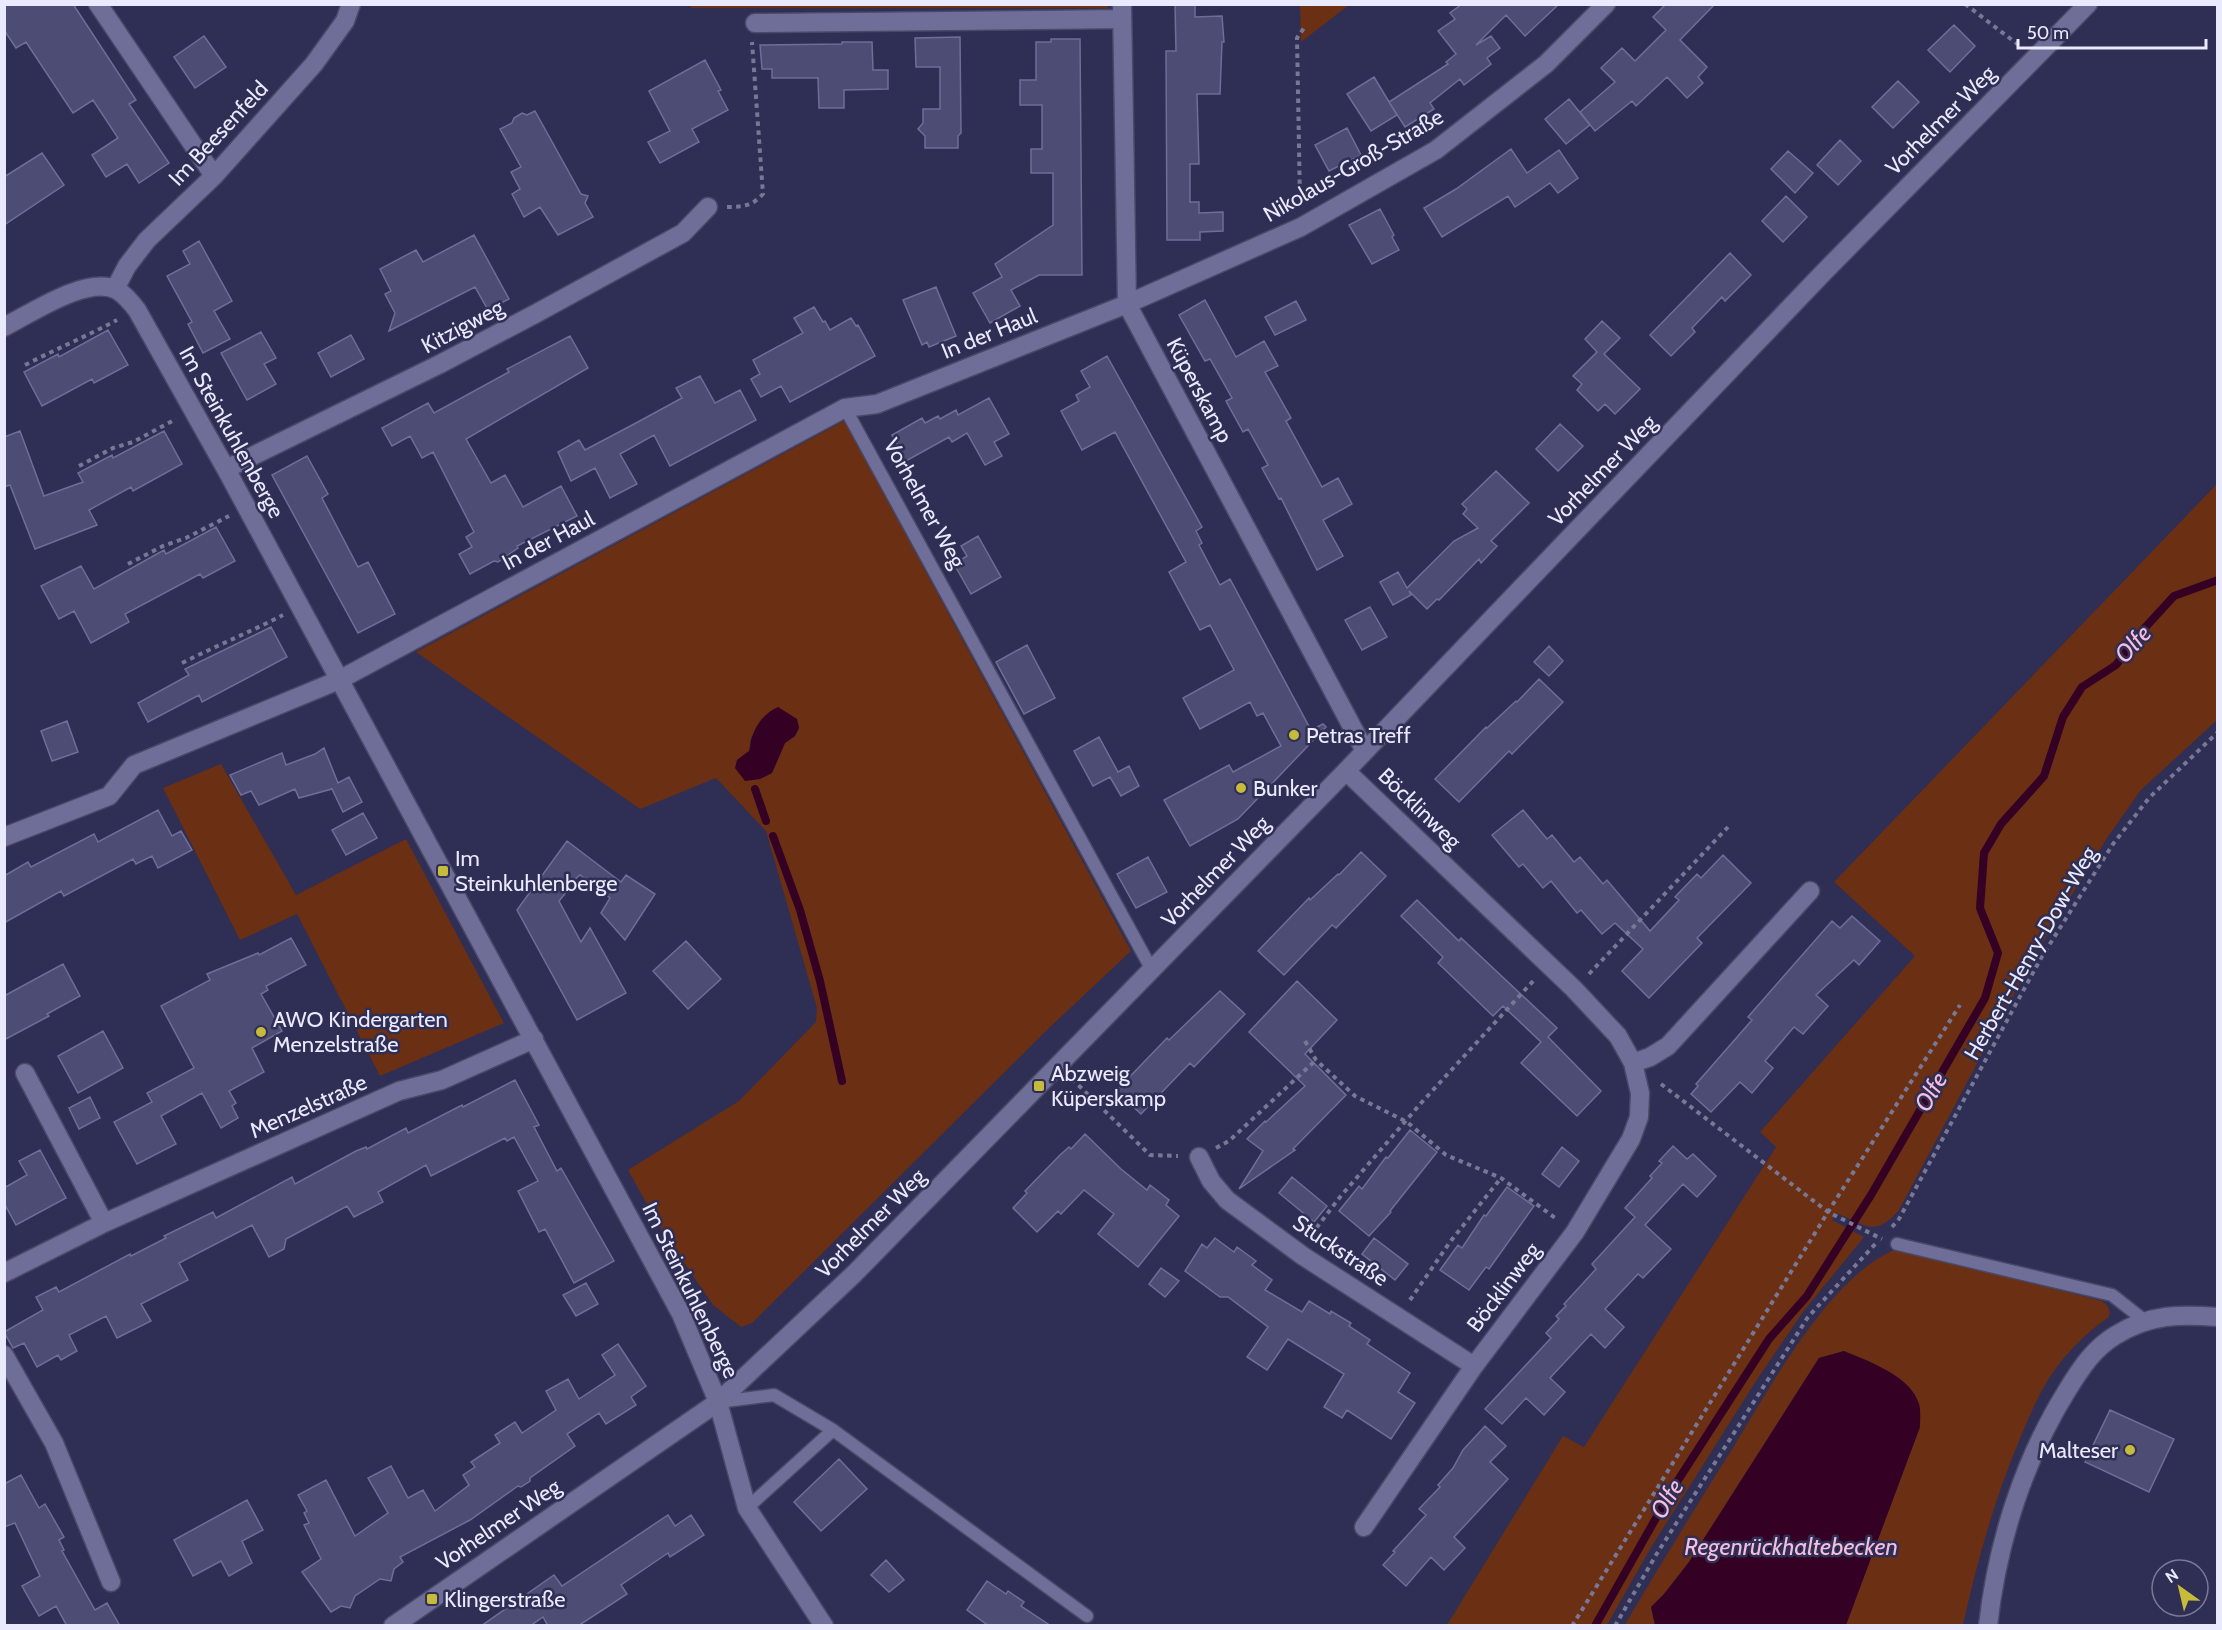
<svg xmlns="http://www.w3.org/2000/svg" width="2222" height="1630" viewBox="0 0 2222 1630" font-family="Cabin,sans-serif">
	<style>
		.green { fill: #6b2f13; fill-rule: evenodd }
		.water { fill: #340024 }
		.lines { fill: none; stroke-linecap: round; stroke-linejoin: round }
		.stream { stroke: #340024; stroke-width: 8 }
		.building { fill: #4c4c74; stroke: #6e6e99; stroke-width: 1.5 }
		.lane-casing { stroke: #4a4867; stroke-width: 15 }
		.street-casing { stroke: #4a4867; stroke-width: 21 }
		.secondary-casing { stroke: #4a4867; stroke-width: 21 }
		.path { stroke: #787896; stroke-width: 4; stroke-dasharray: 4.5 4.5; stroke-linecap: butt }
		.lane { stroke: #6e6e99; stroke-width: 12 }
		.street { stroke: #6e6e99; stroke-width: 18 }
		.secondary { stroke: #6e6e99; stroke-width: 18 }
		.poi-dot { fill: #c7bb3b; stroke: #2f2e54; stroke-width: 2 }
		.labels { text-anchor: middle; stroke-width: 5; stroke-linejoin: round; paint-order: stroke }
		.street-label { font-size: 22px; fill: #e9eafd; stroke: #2f2e54 }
		.poi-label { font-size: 22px; fill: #e9eafd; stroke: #2f2e54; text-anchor: start }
		.water-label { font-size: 24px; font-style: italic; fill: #f6bddd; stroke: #2f2e54 }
	</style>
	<rect width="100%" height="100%" fill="#2f2e54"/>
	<!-- green -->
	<path class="green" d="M693 5 1108 4V8H690Z
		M1300 5V4L1349 5 1301 42Z
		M844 421 1131 951 1048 1029 752 1323 741 1327 713 1305 661 1229 628 1170 739 1101 816 1022 817 1008 766 831 716 778 640 809 416 652ZM762 718 797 719 799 728 795 736 785 743 772 773 760 779 745 780 737 760 749 751 751 738Z
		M2217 484V720L2141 790 2107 838 2036 953 1899 1210C1874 1239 1865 1224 1836 1213L1832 1220 1864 1237 1803 1312 1756 1381 1650 1549 1607 1625H1447L1563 1436 1584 1447 1776 1147 1760 1132 1915 956 1834 882Z
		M221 764 296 895 406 839 504 1023 380 1076 297 914 240 940 163 788Z
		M1894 1250 1910 1253 2102 1301C2108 1306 2111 1309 2109 1317 2088 1331 2069 1350 2054 1371 2039 1392 2029 1417 2019 1441 1994 1501 1977 1562 1963 1625H1846L1920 1427 1844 1351 1819 1358 1689 1562 1664 1594 1651 1607 1655 1625 1624 1626C1660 1565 1697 1505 1734 1446 1771 1386 1829 1278 1894 1250Z"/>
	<!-- water -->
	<path class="water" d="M778 707 797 719 799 728 795 736 785 743 772 773 760 779 745 781 735 768 737 760 749 751C751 746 750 741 752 737 756 724 766 712 778 707Z
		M1844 1351C1868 1361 1911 1376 1919 1404 1921 1411 1920 1420 1920 1427L1846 1625H1655L1651 1607 1664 1594 1689 1562 1819 1358Z"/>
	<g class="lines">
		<!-- stream -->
		<path class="stream" d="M755 789 766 821
			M773 836 800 910 820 981 842 1081
			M1595 1626 1673 1488 1769 1339 1807 1296 1871 1195 1985 998 1998 953 1980 908 1984 853 2001 824 2044 776 2063 717 2082 687 2116 665 2141 632 2174 596 2218 580"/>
	</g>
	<!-- building -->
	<path class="building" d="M4 4H73L136 100 129 104 169 163 139 183 127 164 106 177 92 155 118 138 93 100 73 113 26 42 16 48 4 30Z
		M1175 4H1195V17L1222 16 1224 42H1222L1220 94H1197L1199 164H1190V202H1199V213L1223 212V231L1200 232V240H1167L1166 51H1176Z
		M1462 4H1559L1525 36 1506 15 1476 45 1491 36 1500 48 1487 58 1491 64 1464 85 1460 79 1430 103 1434 109 1405 127 1389 102 1448 64 1446 62 1456 54 1438 31 1455 19 1450 13Z
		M1666 4H1715L1680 40 1707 67 1698 77 1703 83 1687 98 1667 77 1636 106 1632 101 1595 131 1580 112 1615 82 1601 68 1622 48 1635 61 1666 30 1653 17Z
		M1954 25 1975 46 1950 72 1928 50Z
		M204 36 226 67 195 88 174 57Z
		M960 37 961 133 958 136V148H925V136L918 129 923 123V109H940V67H916L915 38Z
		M1051 39H1080L1082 275H1039L1011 290 1020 306 990 323 973 293 1002 277 995 264 1053 225V173H1031V149H1042V105H1020V80H1036V42H1051Z
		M842 42H872L873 70H888V89L844 90V108H819L818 78H772V69H762L760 45 842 44Z
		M705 60 721 90 718 91 728 110 692 129 699 142 660 163 648 142 670 131 649 91Z
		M1374 77 1397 115 1371 131 1347 94Z
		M1898 81 1919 102 1893 128 1872 107Z
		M1569 99 1590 125 1566 144 1545 119Z
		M535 111 581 194 588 196 585 203 593 217 558 235 540 207 524 217 512 194 520 189 511 172 521 167 500 129 512 123 514 118 522 113 527 115Z
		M1347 128 1361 155 1329 171 1315 145Z
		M1840 140 1861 161 1838 185 1817 165Z
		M1511 149 1527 173 1559 150 1578 178 1558 193 1550 183 1515 207 1508 196 1442 237 1424 208 1456 189Z
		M1788 151 1813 173 1795 193 1771 169Z
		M42 153 64 185 4 225V177Z
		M1786 196 1807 217 1783 242 1762 221Z
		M1380 209 1394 235 1392 237 1399 250 1372 264 1349 225Z
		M474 235 509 299 488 310 475 287 389 331 395 313 385 294 391 291 380 269 416 250 423 262Z
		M199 241 232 301 214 311 230 339 203 353 188 324 192 322 167 276 190 264 183 251Z
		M1730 253 1751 275 1725 301 1722 297 1692 328 1695 332 1671 356 1650 335Z
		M936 287 956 336 929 347 927 342 922 345 903 300Z
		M1205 300 1236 357 1264 341 1278 366 1265 372 1291 418 1286 421 1322 487 1338 478 1352 504 1323 520 1343 556 1317 570 1281 498 1279 499 1262 468 1268 465 1248 429 1243 432 1226 401 1232 398 1210 359 1205 361 1179 315Z
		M1296 301 1306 320 1275 335 1265 317Z
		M814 307 823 322 825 321 830 330 851 318 856 326 858 325 875 356 790 402 781 386 761 397 751 379 760 374 753 360 803 333 794 318Z
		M1602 321 1620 338 1604 354 1640 389 1615 414 1605 404 1598 411 1577 390 1582 384 1573 376 1597 352 1585 339Z
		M108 330 128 365 94 383 92 379 42 406 24 372 58 354 59 357Z
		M261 332 276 358 264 364 276 384 247 400 221 353Z
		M351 335 364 359 331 377 318 353Z
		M570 336 588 368 466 439 491 483 505 475 523 507 561 486 577 516 517 546 518 548 498 562 494 561 470 574 459 554 472 547 466 537 474 532 433 452 422 458 410 436 392 446 382 428 428 403 434 413 509 372 507 369Z
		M1107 356 1202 527 1196 531 1202 543 1199 545 1220 585 1230 579 1311 730 1323 724 1326 727 1238 819 1190 846 1164 800 1229 765 1233 772 1281 746 1263 713 1257 716 1250 702 1200 729 1183 698 1234 670 1210 625 1200 630 1169 572 1186 562 1115 432 1082 450 1061 411 1079 401 1076 395 1090 387 1081 371Z
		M700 376 715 403 740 390 756 420 670 466 654 435 620 454 637 484 610 498 595 468 571 481 558 452 579 440 585 450 636 423 682 398 676 388Z
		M989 398 1009 434 994 442 1002 456 985 465 967 433 952 442 949 437 906 461 892 435 922 418 925 423 938 416 940 419 956 410 958 415Z
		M1560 424 1583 446 1558 471 1536 449Z
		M20 431 44 496 83 482 78 473 112 455 113 458 164 431 182 464 133 491 131 487 89 510 97 525 35 549 10 485 4 487V437Z
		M307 456 328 494 322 498 358 567 368 562 395 614 358 633 272 475Z
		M1496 471 1529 503 1491 541 1497 546 1481 563 1479 559 1439 600 1437 599 1427 609 1409 591 1411 595 1393 605 1380 582 1398 572 1407 588 1454 541 1478 528 1463 514 1467 509 1462 504Z
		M216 527 235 561 203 578 200 574 125 614 129 622 91 643 74 611 59 619 41 586 81 566 94 589 164 550 166 554Z
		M978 536 1001 577 971 594 954 564 967 556 961 546Z
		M1370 607 1387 637 1362 650 1345 620Z
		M271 627 287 657 202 702 199 695 148 722 138 703 189 675 185 669Z
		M1027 645 1055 698 1024 714 996 662Z
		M1549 646 1563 661 1549 676 1534 662Z
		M1539 679 1563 702 1512 754 1509 751 1459 802 1435 779 1486 727 1487 728 1516 701 1517 702Z
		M67 721 78 752 52 761 41 731Z
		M1099 737 1118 772 1129 766 1139 786 1121 796 1110 777 1093 786 1074 751Z
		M324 748 338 783 349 777 362 802 343 812 332 789 299 798 295 789 259 805 251 791 241 795 230 775 282 753 286 765 315 754Z
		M158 810 172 836 181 831 192 850 158 868 152 856 136 864 133 859 64 896 61 891 4 923V876L28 862 31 867 94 834 98 842Z
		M1523 810 1547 839 1552 835 1574 862 1580 857 1603 884 1607 880 1650 931 1679 900 1675 897 1697 874 1701 878 1723 855 1751 883 1697 938 1702 943 1649 998 1622 971 1643 949 1615 923 1602 934 1581 910 1577 913 1551 881 1543 888 1523 864 1519 867 1492 835Z
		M363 813 377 838 346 855 332 830Z
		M567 841 621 882 626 875 655 894 625 940 601 913 610 898 580 875 567 886 569 889 559 901 581 942 590 928 626 993 577 1020 517 910Z
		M1361 852 1386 876 1336 928 1332 925 1284 975 1258 951 1309 898 1310 900 1338 874 1339 875Z
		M1148 857 1167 892 1136 908 1117 874Z
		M1417 900 1459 941 1461 938 1557 1028 1548 1037 1601 1091 1577 1116 1521 1063 1541 1042 1503 1006 1493 1016 1438 963 1443 957 1401 916Z
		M1852 916 1880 941 1859 965 1854 960 1816 995 1828 1006 1803 1034 1794 1027 1765 1061 1773 1068 1752 1093 1740 1082 1711 1112 1691 1094 1698 1086 1696 1084 1752 1020 1748 1017 1832 921 1840 928Z
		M291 938 306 965 266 986 268 990 261 994 282 1031 252 1048 264 1072 229 1091 236 1103 232 1106 238 1118 221 1128 202 1093 161 1116 176 1144 137 1164 114 1122 152 1102 147 1093 194 1068 161 1006 210 980 207 974 258 953 259 955Z
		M686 941 721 979 688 1009 653 971Z
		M63 964 80 996 47 1014 49 1016 4 1040V996Z
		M1297 981 1337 1020 1305 1054 1346 1095 1293 1149 1295 1150 1239 1189 1263 1151 1247 1139 1265 1121 1266 1122 1305 1086 1249 1032Z
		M1220 991 1245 1014 1194 1067 1190 1063 1141 1114 1116 1091 1167 1038 1169 1040Z
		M103 1031 123 1068 78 1093 58 1056Z
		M515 1080 539 1125 534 1127 557 1171 561 1168 614 1261 574 1283 545 1229 539 1232 518 1191 538 1181 514 1137 507 1141 505 1138 431 1176 426 1165 378 1192 383 1202 354 1217 347 1206 286 1239 284 1249 269 1257 252 1225 179 1263 188 1280 141 1304 151 1321 117 1338 106 1316 69 1335 77 1351 61 1360 58 1355 37 1367 24 1343 13 1348 4 1332 43 1310 36 1297 56 1287 59 1292 130 1254 131 1256 166 1238 164 1236 213 1212 216 1218 292 1177 295 1184 356 1151 366 1147 367 1149 406 1128 408 1133 462 1105 463 1107Z
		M90 1097 100 1118 79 1129 69 1108Z
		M1410 1130 1437 1152 1390 1211 1391 1212 1369 1236 1339 1211 1359 1186 1362 1189 1386 1157 1388 1158Z
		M1085 1134 1121 1169 1147 1190 1150 1185 1169 1200 1166 1205 1179 1216 1138 1267 1098 1234 1114 1214 1084 1190 1061 1214 1058 1211 1037 1232 1013 1208 1027 1193 1025 1191 1060 1155 1069 1147 1071 1149Z
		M1673 1146 1687 1159 1693 1154 1716 1176 1697 1197 1683 1184 1645 1225 1671 1249 1643 1278 1638 1274 1605 1309 1624 1327 1605 1348 1591 1334 1550 1378 1565 1392 1544 1415 1526 1398 1502 1424 1485 1409 1551 1338 1546 1333 1559 1319 1556 1316 1566 1306 1564 1304 1596 1269 1592 1264 1635 1217 1625 1208 1652 1178 1650 1176 1662 1163 1659 1161Z
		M1562 1147 1579 1161 1559 1187 1542 1174Z
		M40 1150 66 1198 16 1225 4 1203V1188L27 1175 19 1161Z
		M1292 1177 1327 1206 1314 1222 1279 1193Z
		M1507 1187 1534 1206 1489 1269 1486 1267 1469 1290 1440 1270 1458 1245 1462 1248 1484 1215 1486 1216Z
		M1215 1238 1234 1252 1237 1247 1256 1261 1252 1265 1272 1280 1265 1290 1302 1312 1309 1301 1330 1314 1331 1311 1351 1323 1349 1326 1370 1340 1367 1344 1410 1373 1398 1392 1415 1403 1391 1439 1347 1410 1342 1418 1324 1407 1344 1374 1288 1339 1267 1370 1247 1357 1268 1327 1228 1297H1220L1185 1271 1202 1244 1207 1248Z
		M1374 1238 1408 1264 1395 1280 1362 1254Z
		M1161 1268 1179 1281 1165 1297 1149 1284Z
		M586 1283 598 1304 576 1316 563 1295Z
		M618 1344 646 1386 631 1397 636 1405 606 1424 599 1413 567 1434 575 1446 530 1478V1481L521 1487 518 1486 470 1520 400 1557 403 1562 394 1569 391 1581 380 1579 355 1596 350 1608 341 1606 331 1612 302 1572 321 1559 304 1525 309 1523 304 1513 307 1511 298 1495 326 1480 355 1536 388 1513 368 1478 391 1466 408 1498 423 1490 435 1511 469 1485 463 1475 475 1467 471 1462 500 1443 495 1435 515 1422 522 1433 556 1410 546 1391 568 1379 579 1399 615 1375 602 1355Z
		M2110 1410 2174 1439 2149 1492 2085 1462Z
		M1485 1426 1506 1446 1490 1462 1508 1479 1454 1537 1465 1548 1444 1570 1431 1557 1406 1586 1383 1565 1395 1552 1393 1551 1426 1515 1419 1509 1440 1487 1438 1485 1453 1468 1463 1450Z
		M839 1459 867 1489 821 1531 794 1502Z
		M21 1475 39 1508 45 1504 64 1537 59 1540 64 1550 62 1551 95 1610 107 1603 120 1626H67L56 1606 39 1616 22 1586 40 1576 15 1523 4 1527V1484Z
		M247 1500 263 1530 242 1541 252 1563 229 1576 221 1561 193 1576 174 1540Z
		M668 1515 675 1526 691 1515 704 1535 670 1557 668 1553 621 1585 627 1594 578 1626H548L543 1617 530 1626H481L554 1575 562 1586Z
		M886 1560 904 1580 889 1592 871 1575Z
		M987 1581 1006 1594 1008 1591 1024 1602 1021 1606 1051 1626H989L967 1610Z"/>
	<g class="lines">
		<defs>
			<path id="lane" d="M845 408 1152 970
				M1897 1244 2112 1295 2145 1321
				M718 1402 774 1395 833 1430
				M747 1508 833 1430 1087 1616"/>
			<path id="street" d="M98 4 214 176
				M1122 4 1127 304 1365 751
				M755 23 1122 19
				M115 289 127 266 147 240 214 176 314 64 345 21 351 4
				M4 327C32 313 87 275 117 290 125 295 131 302 137 310L226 469 681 1314 718 1402 747 1508 824 1626
				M226 469 440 364 535 314 683 233 708 207
				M1346 771 1574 989 1618 1036 1633 1063 1640 1093 1639 1117 1631 1139 1575 1232 1474 1366 1364 1527
				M4 837 109 796 134 765 339 680 845 408 877 404 1127 304 1301 227 1436 150 1546 64 1606 4
				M1633 1063 1650 1057 1668 1046 1810 891
				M25 1073 104 1223
				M1199 1157 1211 1181 1227 1200 1303 1256 1474 1366
				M4 1273 104 1223 399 1091 442 1080 534 1039
				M4 1355 54 1443 111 1582
				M393 1626 718 1402 854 1274 1346 771 1824 272 2088 4"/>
			<path id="secondary" d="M1988 1626C1997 1543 2024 1459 2068 1389 2081 1368 2094 1348 2116 1335 2150 1314 2180 1314 2218 1317"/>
		</defs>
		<!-- lane casing -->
		<use href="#lane" class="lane-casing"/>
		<!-- street casing -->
		<use href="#street" class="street-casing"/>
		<!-- secondary casing -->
		<use href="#secondary" class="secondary-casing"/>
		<!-- path -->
		<path class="path" d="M1965 4 2020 46
			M1300 202 1297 38 1306 25
			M727 207C743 207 752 206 763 194L752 42
			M25 365C56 349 87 336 117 320
			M79 466 113 448 133 442 176 419
			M128 564 163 546 186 538 229 516
			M182 663C216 646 250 632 283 615
			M1589 974 1728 827
			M1305 1041 1316 1060 1355 1096 1407 1122 1446 1155 1501 1178 1558 1220
			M1072 1079 1150 1155 1178 1156
			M1661 1084 1828 1212 1882 1239
			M1216 1148 1229 1141 1316 1060
			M1892 1227 1899 1219 2041 958 2113 844 2149 798 2218 732
			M1311 1235 1340 1197 1422 1102 1535 979
			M1410 1300 1450 1242 1501 1178
			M1572 1626 1828 1212 1960 1005
			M1615 1626 1656 1555 1808 1317 1878 1241"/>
		<!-- lane -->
		<use href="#lane" class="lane"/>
		<!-- street -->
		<use href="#street" class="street"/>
		<!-- secondary -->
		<use href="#secondary" class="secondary"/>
	</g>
	<!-- markers -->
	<g class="poi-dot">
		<circle cx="1294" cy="735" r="6"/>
		<circle cx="1241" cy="788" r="6"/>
		<rect x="437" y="865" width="12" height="12" rx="3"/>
		<circle cx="261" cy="1032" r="6"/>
		<rect x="1033" y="1080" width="12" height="12" rx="3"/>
		<circle cx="2130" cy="1450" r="6"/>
		<rect x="426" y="1593" width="12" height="12" rx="3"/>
	</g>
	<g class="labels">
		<!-- street labels -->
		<g class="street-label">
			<text transform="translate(1940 120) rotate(-45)" y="8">Vorhelmer Weg</text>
			<text transform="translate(218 133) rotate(-47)" y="8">Im Beesenfeld</text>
			<text transform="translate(1353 165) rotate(-30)" y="8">Nikolaus-Groß-Straße</text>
			<text transform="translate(462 326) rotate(-28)" y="8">Kitzigweg</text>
			<text transform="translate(989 333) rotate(-22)" y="8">In der Haul</text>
			<text transform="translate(1200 390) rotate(62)" y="8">Küperskamp</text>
			<text transform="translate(232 432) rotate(61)" y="8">Im Steinkuhlenberge</text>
			<text transform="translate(1602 470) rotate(-46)" y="8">Vorhelmer Weg</text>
			<text transform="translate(925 503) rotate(61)" y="8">Vorhelmer Weg</text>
			<text transform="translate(548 540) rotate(-28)" y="8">In der Haul</text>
			<text transform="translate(1420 808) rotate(44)" y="8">Böcklinweg</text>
			<text transform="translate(1215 871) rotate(-46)" y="8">Vorhelmer Weg</text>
			<text transform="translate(2030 953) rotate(-60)" y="8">Herbert-Henry-Dow-Weg</text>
			<text transform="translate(308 1106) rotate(-24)" y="8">Menzelstraße</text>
			<text transform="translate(870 1223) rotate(-45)" y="8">Vorhelmer Weg</text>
			<text transform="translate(1341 1250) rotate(34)" y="8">Stuckstraße</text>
			<text transform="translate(1503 1287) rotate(-53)" y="8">Böcklinweg</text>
			<text transform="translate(691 1290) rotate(64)" y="8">Im Steinkuhlenberge</text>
			<text transform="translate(498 1524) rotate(-34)" y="8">Vorhelmer Weg</text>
		</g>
		<!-- poi labels -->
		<g class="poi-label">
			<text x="1306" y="743">Petras Treff</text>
			<text x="1253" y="796">Bunker</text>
			<text x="455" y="866">Im<tspan x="455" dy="25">Steinkuhlenberge</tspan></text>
			<text x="273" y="1027">AWO Kindergarten<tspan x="273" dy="25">Menzelstraße</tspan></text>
			<text x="1051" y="1081">Abzweig<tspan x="1051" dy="25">Küperskamp</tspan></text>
			<text x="2118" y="1458" text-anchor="end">Malteser</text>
			<text x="444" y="1607">Klingerstraße</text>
		</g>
		<!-- water labels -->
		<g class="water-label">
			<text transform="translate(2133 644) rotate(-48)" y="8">Olfe</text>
			<text transform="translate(1931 1092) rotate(-60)" y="8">Olfe</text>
			<text transform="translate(1667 1499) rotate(-59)" y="8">Olfe</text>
			<text x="1791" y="1555">Regenrückhaltebecken</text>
		</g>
	</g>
	<!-- border -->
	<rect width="2222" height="1630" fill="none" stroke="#e9eafd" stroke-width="12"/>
	<!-- north arrow -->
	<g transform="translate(2180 1588) rotate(326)"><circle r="28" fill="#2f2e54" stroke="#797998" stroke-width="1.5"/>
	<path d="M0-4.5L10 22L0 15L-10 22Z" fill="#c7bb3b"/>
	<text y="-9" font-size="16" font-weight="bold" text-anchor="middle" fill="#e9eafd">N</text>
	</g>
	<!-- scale -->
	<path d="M2018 39v9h188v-9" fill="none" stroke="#e9eafd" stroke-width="3"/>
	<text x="2027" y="39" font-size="18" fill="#e9eafd" stroke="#2f2e54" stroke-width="4.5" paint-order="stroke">50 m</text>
</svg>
